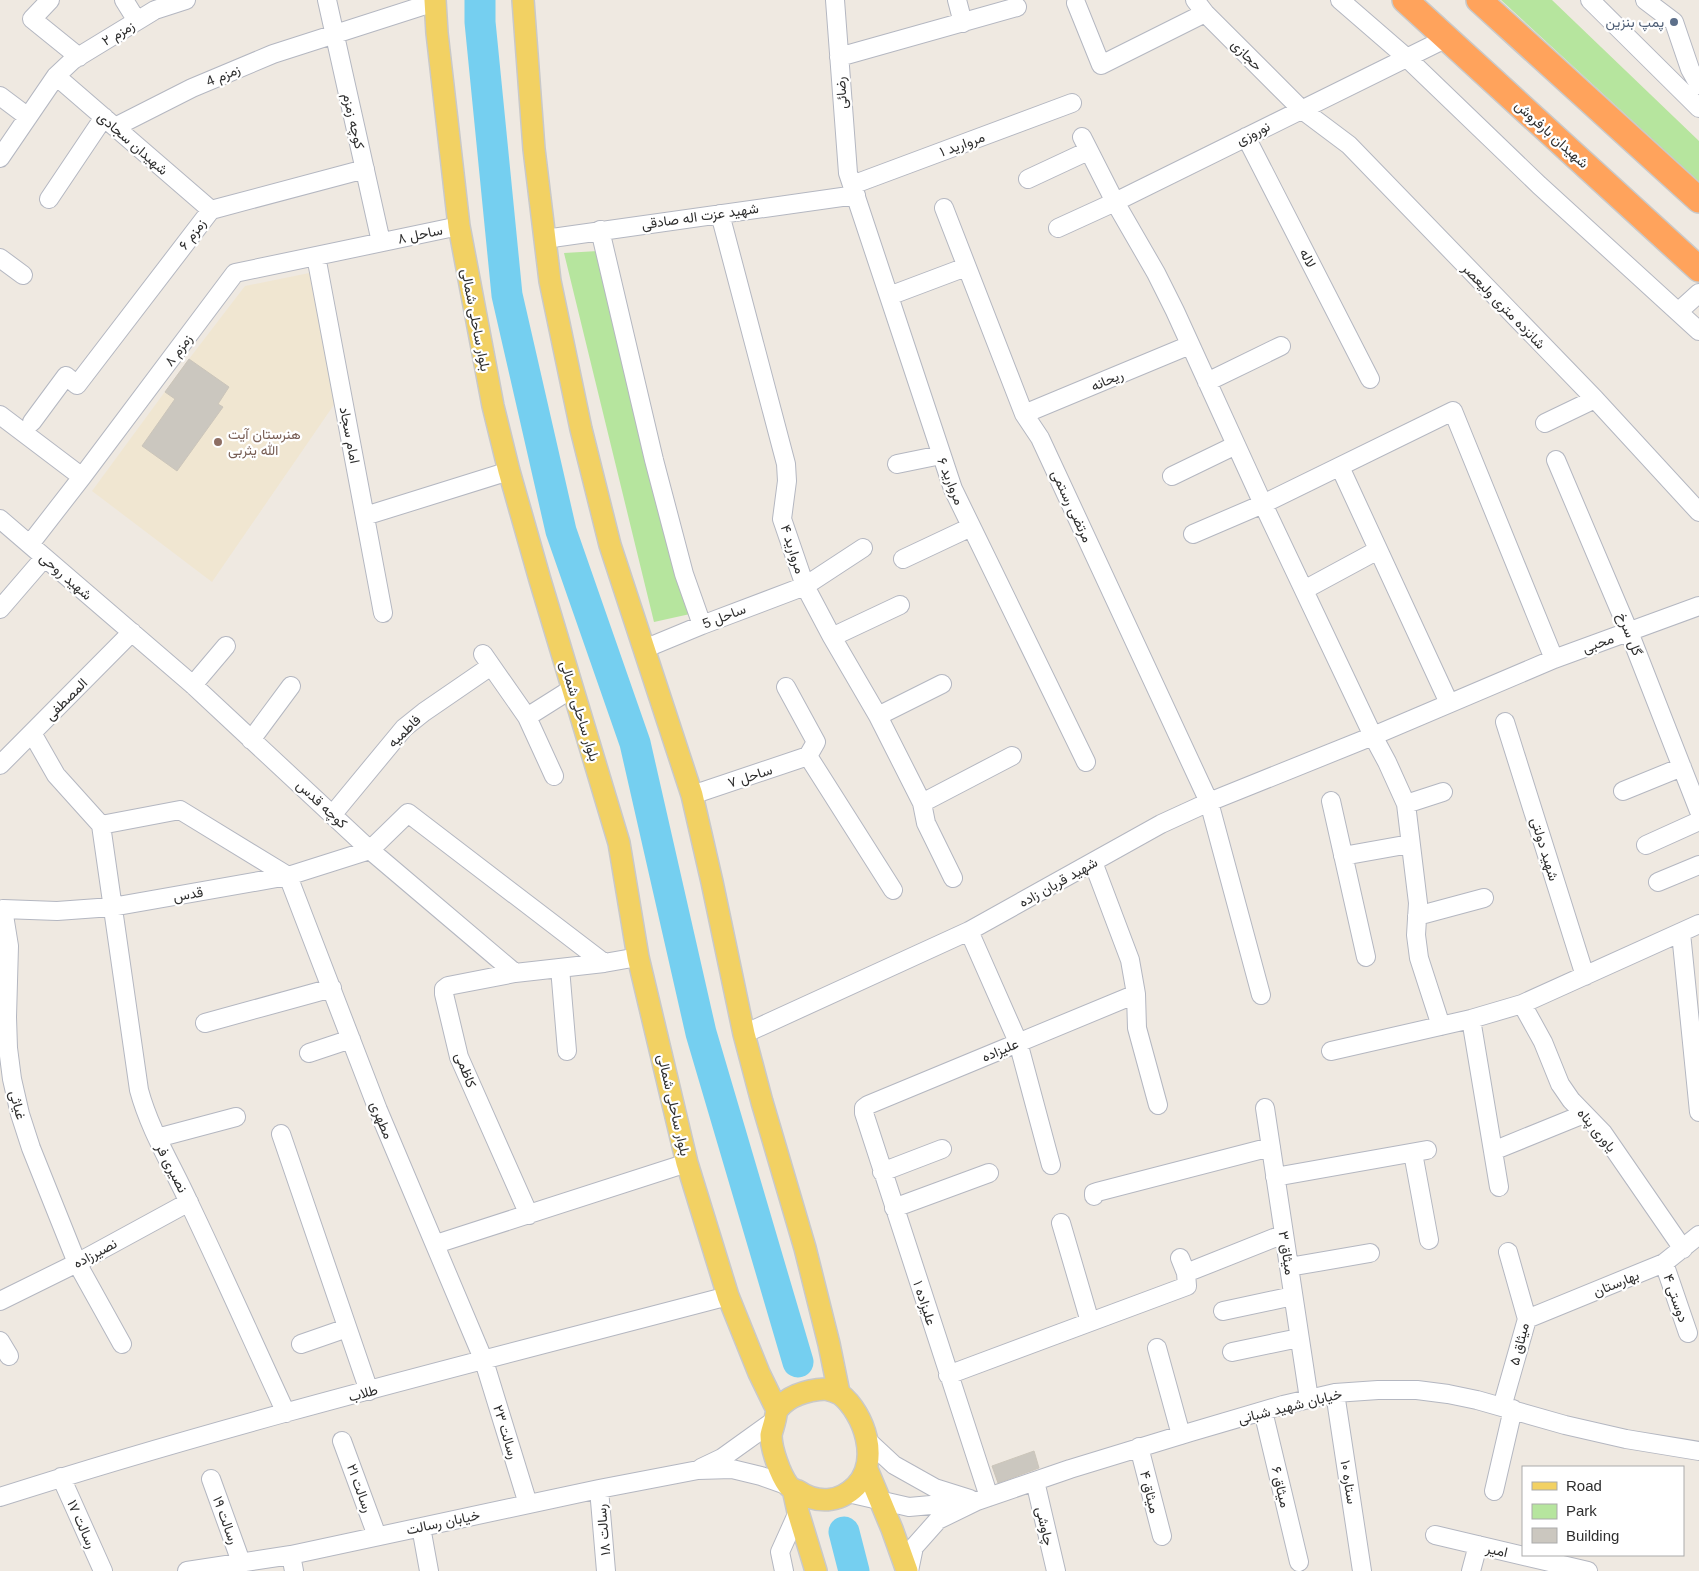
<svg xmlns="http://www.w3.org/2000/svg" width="1699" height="1571" viewBox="0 0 1699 1571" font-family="Helvetica,Vazirmatn,sans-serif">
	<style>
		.education { fill: #f0e6d1 }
		.green { fill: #b6e59e }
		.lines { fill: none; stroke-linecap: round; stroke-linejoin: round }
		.river { stroke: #75cff0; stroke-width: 31 }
		.building { fill: #cbc7bf; stroke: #cbc5ba }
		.minor-casing { stroke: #b4b7c1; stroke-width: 20 }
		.major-casing { stroke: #c9c9c9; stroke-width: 24 }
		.highway-casing { stroke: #c9c9c9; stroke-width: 28 }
		.minor { stroke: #fff; stroke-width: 18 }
		.major { stroke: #f2d163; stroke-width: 21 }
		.highway { stroke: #ffa35c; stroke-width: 25 }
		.service-dot { fill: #5c6f8a; stroke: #fff; stroke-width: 2 }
		.education-dot { fill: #8d6e63; stroke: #fff; stroke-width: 2 }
		.labels { text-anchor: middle; stroke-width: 4.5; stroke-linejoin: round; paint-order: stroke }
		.service-label { font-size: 14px; fill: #4e5e75; stroke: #fff; text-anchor: end }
		.street-label { font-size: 14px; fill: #2e2e2e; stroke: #fff }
		.education-label { font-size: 14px; fill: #785e54; stroke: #fff; text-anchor: start }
	</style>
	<rect width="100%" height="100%" fill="#efe9e1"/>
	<!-- education -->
	<path class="education" d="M319 271 342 393 212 582 92 491 189 359 245 286Z"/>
	<!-- green -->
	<path class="green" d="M1501 0H1552L1699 141V182Z
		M598 251 690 614 654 622 564 253Z"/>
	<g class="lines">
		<!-- river -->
		<path class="river" d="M480 0V22L507 295 561 531 635 743 701 1033 798 1362
			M844 1532 854 1571"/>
	</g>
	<!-- building -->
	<path class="building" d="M189 359 229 387 218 404 223 407 177 471 142 446 175 399 165 392Z
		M1034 1451 1039 1468 998 1483 992 1466Z"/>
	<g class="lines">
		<defs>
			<path id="minor" d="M50 0 32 19 79 57
				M124 0 137 21
				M327 0 381 242
				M835 0 848 173 953 489 1086 762
				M957 0 963 23
				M1195 0 1205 13 1301 109 1349 145 1595 399 1699 512
				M1340 0 1407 58 1539 185 1699 331
				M1590 0 1699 108
				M1645 0 1674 22 1690 69 1699 85
				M1076 3 1101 65 1205 13
				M839 57 1017 7
				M56 76 211 210
				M0 96 28 117
				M115 127 192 88 273 54 435 2
				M1082 137 1115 202 1156 273 1175 311 1263 504 1373 736 1387 762 1406 804 1418 903 1416 935 1419 958 1441 1026
				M1246 137 1370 379
				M0 158 56 76 73 60 155 10 186 0
				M1028 179 1088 151
				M852 185 1072 103
				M49 199 104 117
				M944 208 1024 414 1040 438 1209 802 1261 995
				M720 214 786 464 787 481 782 519 805 586 832 637 878 716 922 803 926 823 953 878
				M1058 228 1115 202 1447 38
				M600 230 654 460 684 574 702 625
				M545 239 856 195
				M316 256 383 613
				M0 258 23 275
				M889 296 966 267
				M1678 312 1699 293
				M1207 382 1281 346
				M1024 414 1190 345
				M0 415 82 477
				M32 422 66 376 77 385 211 210 365 169
				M1545 423 1595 399
				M1556 460 1629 632 1699 811
				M897 464 941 455
				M1340 467 1449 703
				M1172 476 1236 445
				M365 516 509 471
				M0 519 193 685 370 850 515 973
				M1193 534 1263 504 1453 411 1554 659
				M30 544 82 477 235 273 459 226
				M903 559 971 527
				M1304 590 1378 550
				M0 609 44 558
				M832 637 900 605
				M644 649 702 625 805 586 863 548
				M483 654 527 717 573 688
				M193 685 226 646
				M786 687 816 742 808 756 893 890
				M878 716 942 684
				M527 717 554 776
				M1505 722 1585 976
				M32 733 56 775 101 825 139 1090C150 1131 173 1167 190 1205 223 1274 254 1344 286 1413
				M251 740 291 686
				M0 765 132 632
				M1623 791 1682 767
				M692 795 808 756
				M1331 801 1366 957
				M922 803 1012 756
				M1406 804 1443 792
				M333 814 404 728 424 712 491 666
				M101 825 180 810 288 876 378 1110 484 1361 528 1504
				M1646 845 1699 821
				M1343 856 1410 844
				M1093 862 1130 960 1136 994 1137 1028 1158 1105
				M1658 882 1699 865
				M1417 916 1484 898
				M969 931 1018 1042 1051 1165
				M1681 933 1699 1112
				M560 968 567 1051
				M1522 1004 1543 1042 1560 1084 1571 1100 1603 1133 1683 1249
				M1471 1019 1499 1187
				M205 1023 332 988
				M744 1034 969 931 1161 824 1209 802 1373 736 1554 659 1699 606
				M1331 1051 1471 1019 1522 1004 1699 924
				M309 1053 351 1039
				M1265 1108 1309 1399
				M281 1134 369 1391
				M157 1138 236 1117
				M1493 1151 1584 1114
				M1413 1153 1429 1240
				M882 1172 942 1149
				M1275 1177 1427 1150
				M1094 1196V1193L1097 1192 1271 1147
				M894 1208 989 1173
				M529 1215 459 1057 444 994V989L448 986 515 973 604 963 638 957
				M1061 1223 1090 1322
				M436 1244 687 1163
				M1180 1258 1186 1273
				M1664 1263 1688 1333
				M1289 1267 1370 1253
				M0 1301 77 1263 189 1202
				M1223 1311 1293 1296
				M1527 1319 1664 1263 1699 1235
				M0 1341 9 1356
				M122 1344 77 1263 31 1148 20 1114 12 1079 8 1048 7 1017 9 946 3 909 57 911 112 907 288 876 370 850 408 813 604 963
				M301 1344 347 1328
				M1157 1348 1181 1435
				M1232 1352 1299 1338
				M948 1375 1187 1286 1186 1273 1284 1234
				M1335 1393 1362 1571
				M1502 1407 1527 1319 1508 1252
				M1263 1411 1299 1562
				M866 1439 894 1465 935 1488 970 1499
				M342 1441 377 1536
				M1139 1447 1162 1536
				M701 1468 722 1458 775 1420
				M61 1477 103 1571
				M211 1479 241 1562
				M1035 1481 1056 1571
				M599 1489 606 1571
				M1494 1491 1513 1409
				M848 1493 909 1507 964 1502
				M0 1497C240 1420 485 1360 728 1296
				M989 1497 864 1113V1108L868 1105 1136 994
				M421 1527 429 1571
				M1435 1535 1588 1571
				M291 1555 294 1571
				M187 1571 291 1555 599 1489 698 1470 732 1469 761 1476 789 1486
				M784 1571 780 1552 798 1512
				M909 1571 914 1547 938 1520 977 1501 1070 1469 1191 1432 1283 1405 1335 1393 1378 1390H1417L1448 1394 1477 1400 1565 1425 1626 1439 1699 1451
				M1471 1571 1478 1545"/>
			<path id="major" d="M435 0 437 33 459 226 493 406 509 471 540 580 619 843 638 957 687 1163 728 1296 759 1373 777 1410
				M523 0 534 149 550 281 581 429 610 545 692 795 712 882 744 1034 762 1102 805 1248 829 1344 839 1393
				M826 1389C830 1390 836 1392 840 1394 865 1414 880 1461 856 1486 839 1503 817 1504 798 1491 795 1490 790 1488 788 1485 780 1474 771 1449 771 1435 772 1430 774 1425 775 1420 776 1416 776 1412 778 1409 790 1394 808 1390 826 1389Z
				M867 1469 892 1529 907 1571
				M793 1489 798 1512 816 1571"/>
			<path id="highway" d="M1405 0 1699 269
				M1479 0 1699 200"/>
		</defs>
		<!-- minor casing -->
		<use href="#minor" class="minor-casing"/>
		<!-- major casing -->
		<use href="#major" class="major-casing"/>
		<!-- highway casing -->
		<use href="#highway" class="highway-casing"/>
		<!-- minor -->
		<use href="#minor" class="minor"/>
		<!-- major -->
		<use href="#major" class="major"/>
		<!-- highway -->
		<use href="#highway" class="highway"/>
	</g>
	<!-- markers -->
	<circle class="service-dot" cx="1674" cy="22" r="5"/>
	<circle class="education-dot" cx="218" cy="442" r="5"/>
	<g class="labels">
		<!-- service labels -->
		<g class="service-label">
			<text x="1664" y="27">پمپ بنزین</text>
		</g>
		<!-- street labels -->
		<g class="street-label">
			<text transform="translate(118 33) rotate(-31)" y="5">زمزم ۲</text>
			<text transform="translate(1247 55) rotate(45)" y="5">حجازی</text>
			<text transform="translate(223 75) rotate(-23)" y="5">زمزم 4</text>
			<text transform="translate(841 93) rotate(-94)" y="5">رضائی</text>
			<text transform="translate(354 121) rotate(77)" y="5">کوچه زمزم</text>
			<text transform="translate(1253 133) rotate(-27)" y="5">نوروزی</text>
			<text transform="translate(1552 134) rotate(42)" y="5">شهیدان بارفروش</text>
			<text transform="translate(133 143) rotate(41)" y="5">شهیدان سجادی</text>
			<text transform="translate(962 144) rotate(-20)" y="5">مروارید ۱</text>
			<text transform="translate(700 216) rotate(-8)" y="5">شهید عزت اله صادقی</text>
			<text transform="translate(192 234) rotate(-53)" y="5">زمزم ۶</text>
			<text transform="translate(420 234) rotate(-12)" y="5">ساحل ۸</text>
			<text transform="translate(1308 258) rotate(63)" y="5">لاله</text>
			<text transform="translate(1504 306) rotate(46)" y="5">شانزده متری ولیعصر</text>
			<text transform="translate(476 320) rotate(79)" y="5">بلوار ساحلی شمالی</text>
			<text transform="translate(178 350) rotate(-53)" y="5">زمزم ۸</text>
			<text transform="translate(1107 380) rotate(-23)" y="5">ریحانه</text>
			<text transform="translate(350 435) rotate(79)" y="5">امام سجاد</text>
			<text transform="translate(951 481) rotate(68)" y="5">مروارید ۶</text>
			<text transform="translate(1072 506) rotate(65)" y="5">مرتضی رستمی</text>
			<text transform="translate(793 549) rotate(72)" y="5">مروارید ۴</text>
			<text transform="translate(66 576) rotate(41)" y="5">شهید روحی</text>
			<text transform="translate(724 616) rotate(-21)" y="5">ساحل 5</text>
			<text transform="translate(1630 634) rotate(68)" y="5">گل سرخ</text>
			<text transform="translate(1598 643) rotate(-20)" y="5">محبی</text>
			<text transform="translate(66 699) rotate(-45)" y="5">المصطفی</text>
			<text transform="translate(580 711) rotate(73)" y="5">بلوار ساحلی شمالی</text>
			<text transform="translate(404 731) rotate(-44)" y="5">فاطمیه</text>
			<text transform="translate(750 776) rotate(-18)" y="5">ساحل ۷</text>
			<text transform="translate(322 804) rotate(43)" y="5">کوچه قدس</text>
			<text transform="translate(1545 849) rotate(73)" y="5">شهید دولتی</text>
			<text transform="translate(1058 882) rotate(-29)" y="5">شهید قربان زاده</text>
			<text transform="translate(188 894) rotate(-10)" y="5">قدس</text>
			<text transform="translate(1000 1050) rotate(-23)" y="5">علیزاده</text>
			<text transform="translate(466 1070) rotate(69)" y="5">کاظمی</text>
			<text transform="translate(18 1105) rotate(75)" y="5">غیاثی</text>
			<text transform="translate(674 1105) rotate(77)" y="5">بلوار ساحلی شمالی</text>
			<text transform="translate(382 1120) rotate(68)" y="5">مطهری</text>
			<text transform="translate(1597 1130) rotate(50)" y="5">یاوری پناه</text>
			<text transform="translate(172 1168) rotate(63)" y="5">نصیری فر</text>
			<text transform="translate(95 1253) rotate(-28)" y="5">نصیرزاده</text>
			<text transform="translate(1287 1253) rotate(81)" y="5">میثاق ۳</text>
			<text transform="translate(1616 1283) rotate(-22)" y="5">بهارستان</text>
			<text transform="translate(1676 1298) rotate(71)" y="5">دوستی ۴</text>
			<text transform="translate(925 1303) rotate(72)" y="5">علیزاده ۱</text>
			<text transform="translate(1519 1344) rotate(-76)" y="5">میثاق ۵</text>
			<text transform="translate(363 1393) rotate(-15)" y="5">طلاب</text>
			<text transform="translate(1290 1406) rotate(-14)" y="5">خیابان شهید شبانی</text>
			<text transform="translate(506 1432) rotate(73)" y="5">رسالت ۲۳</text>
			<text transform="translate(1349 1482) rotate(81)" y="5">ستاره ۱۰</text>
			<text transform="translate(1281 1487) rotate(77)" y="5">میثاق ۶</text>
			<text transform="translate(360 1488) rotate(70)" y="5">رسالت ۲۱</text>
			<text transform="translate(1150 1492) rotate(76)" y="5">میثاق ۴</text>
			<text transform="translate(226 1520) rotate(70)" y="5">رسالت ۱۹</text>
			<text transform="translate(443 1522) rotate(-12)" y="5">خیابان رسالت</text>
			<text transform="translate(82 1524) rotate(66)" y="5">رسالت ۱۷</text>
			<text transform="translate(1045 1526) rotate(77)" y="5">چاوشی</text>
			<text transform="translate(603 1530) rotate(-95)" y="5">رسالت ۱۸</text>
			<text transform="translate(1497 1550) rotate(13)" y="5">امیر</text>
		</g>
		<!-- education labels -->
		<g class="education-label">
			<text x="228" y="439">هنرستان آیت<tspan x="228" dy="16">الله یثربی</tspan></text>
		</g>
	</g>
	<!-- legend -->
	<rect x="1522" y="1466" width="162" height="90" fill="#ffffff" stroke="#ababab"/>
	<rect x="1532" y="1482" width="25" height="8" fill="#f2d163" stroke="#ababab"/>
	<text x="1566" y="1491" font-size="15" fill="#2e2e2e">Road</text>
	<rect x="1532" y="1504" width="25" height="15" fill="#b6e59e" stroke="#ababab"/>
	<text x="1566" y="1516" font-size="15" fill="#2e2e2e">Park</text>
	<rect x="1532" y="1528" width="25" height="15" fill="#cbc7bf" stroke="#ababab"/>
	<text x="1566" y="1541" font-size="15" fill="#2e2e2e">Building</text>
</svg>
